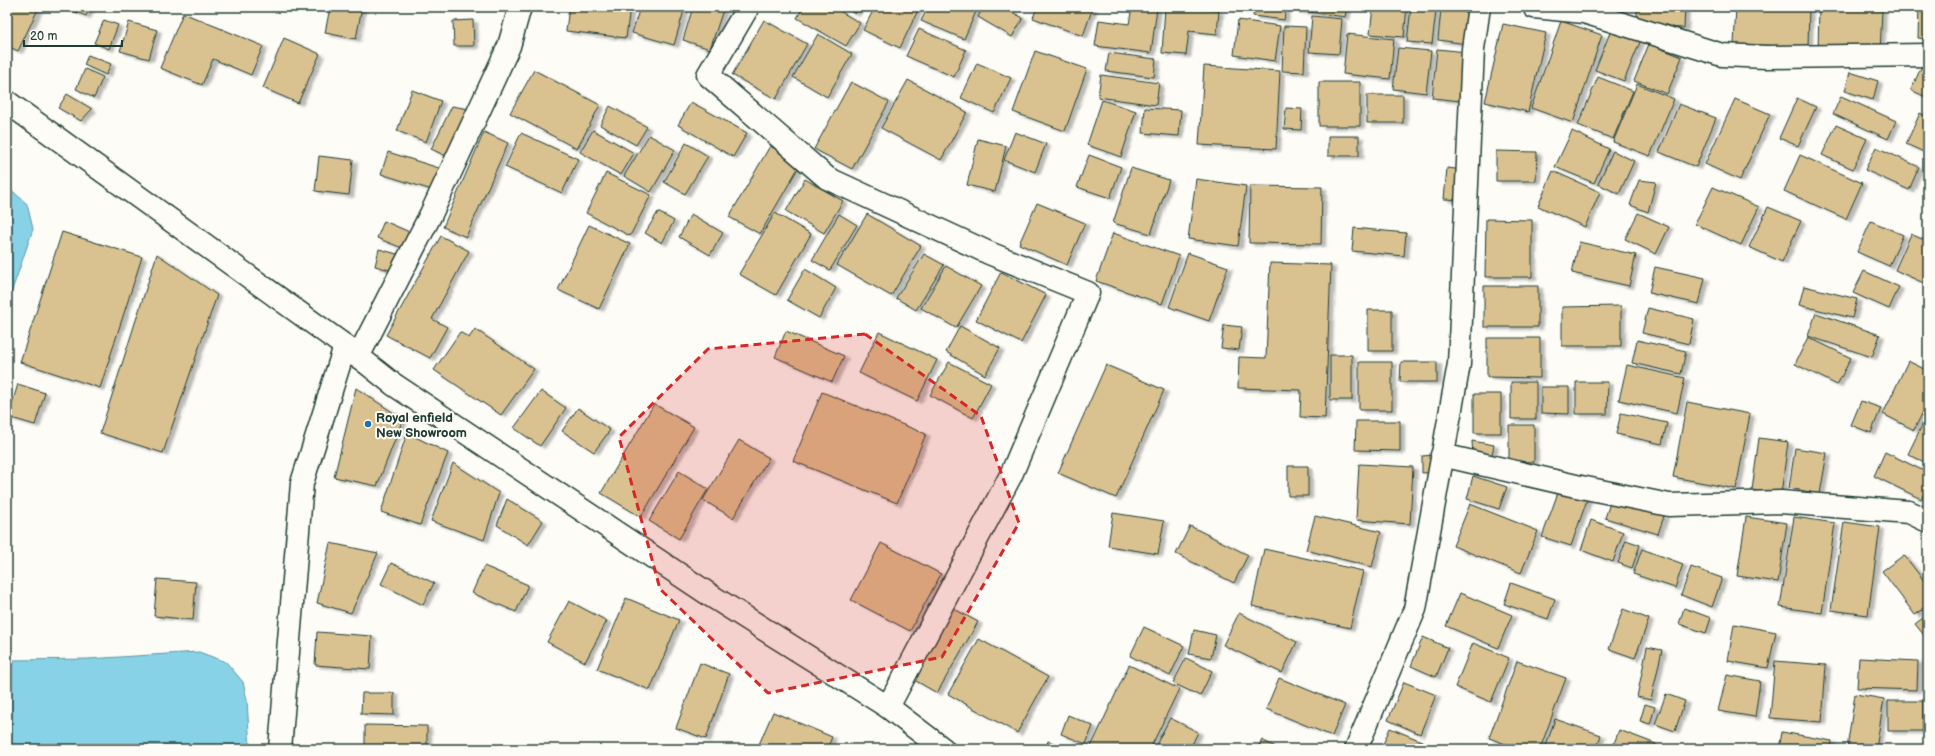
<svg xmlns="http://www.w3.org/2000/svg" width="1935" height="756" viewBox="0 0 1935 756" font-family="'Balsamiq Sans',sans-serif">
	<style>
		.water { fill: #88d2e8; stroke: #5e96a0 }
		.building { fill: #dac190; stroke: #1f3d34; filter: url(#shadow) }
		.lines { fill: none; stroke-linecap: round; stroke-linejoin: round }
		.street-casing { stroke: #1f3d34; stroke-width: 25 }
		.highway-casing { stroke: #1f3d34; stroke-width: 25 }
		.street { stroke: #fdfcf7; stroke-width: 22 }
		.highway { stroke: #fdfcf7; stroke-width: 22 }
		.marked { fill: #d62828; fill-opacity: 0.2; stroke: #d62828; stroke-width: 3; stroke-dasharray: 8 5; stroke-linejoin: round }
		.poi-dot { fill: #1f6fb2; stroke: #fdfcf7; stroke-width: 1.5 }
		.labels { text-anchor: middle; stroke-width: 4; stroke-linejoin: round; paint-order: stroke }
		.poi-label { font-size: 13px; font-weight: bold; fill: #1f3d34; stroke: #fdfcf7; text-anchor: start }
	</style>
	<defs>
		<filter id="shadow"><feDropShadow dx="4.5" dy="2.5" stdDeviation="1" flood-color="#0004"/></filter>
	</defs>
	<rect width="100%" height="100%" fill="#fdfcf7"/>
	<filter id="ink" filterUnits="userSpaceOnUse"><feTurbulence type="fractalNoise" baseFrequency=".025" numOctaves="2"/><feDisplacementMap in="SourceGraphic" scale="8" xChannelSelector="R" yChannelSelector="G"/><feConvolveMatrix kernelMatrix="1 2 1 2 8 2 1 2 1" color-interpolation-filters="sRGB"/></filter>
	<g filter="url(#ink)">
		<!-- water -->
		<path class="water" d="M7 186 27 204 33 229 7 305Z
			M199 652 226 662 243 682 247 700 250 749H7V707L13 660 88 659Z"/>
		<!-- building -->
		<path class="building" d="M7 7H39L18 51 7 46Z
			M63 7H90L86 16Z
			M330 7H362L356 39 325 33Z
			M569 7H630L626 38 566 31Z
			M640 7H685L674 45 632 33Z
			M693 7H724L710 49 683 40Z
			M803 7H833L860 23 846 46 797 18Z
			M843 7H859L855 14Z
			M875 7 919 8 900 48 863 30Z
			M928 7H978L964 39 921 21Z
			M983 7H1003L1023 18 1012 37 978 17Z
			M1037 7H1093L1083 36 1033 18Z
			M1132 7 1157 8 1151 53 1095 46 1099 20 1129 24Z
			M1165 7 1219 11 1217 34 1189 31 1186 55 1162 53Z
			M1254 7H1286L1284 20 1253 16Z
			M1294 7H1347L1345 17 1294 10Z
			M1373 7H1407L1404 37 1370 34Z
			M1637 7H1685L1684 28 1637 26Z
			M1736 7H1809L1808 47 1734 44Z
			M1819 7 1882 10 1880 53 1818 51Z
			M1919 7H1928V39L1918 38Z
			M1411 8 1436 11 1432 44 1407 42Z
			M1441 9 1471 12 1467 44 1438 40Z
			M183 13 263 46 251 75 213 59 202 85 160 68Z
			M1312 16 1342 19 1339 54 1309 52Z
			M104 20 118 25 109 49 94 43Z
			M473 20 474 46H454L453 21Z
			M764 20 807 44 776 99 732 75Z
			M1238 20 1280 26 1275 61 1234 55Z
			M1561 21 1602 35 1573 123 1531 108Z
			M129 22 157 30 149 59 120 51Z
			M1503 24 1546 33 1528 112 1485 102Z
			M1284 26 1306 27 1304 72 1282 71Z
			M919 29 966 50 954 77 906 56Z
			M1611 30 1640 42 1624 81 1595 70Z
			M818 34 852 54 827 97 793 77Z
			M1347 34 1394 39 1390 79 1343 74Z
			M284 38 320 54 298 103 263 88Z
			M1649 44 1682 57 1667 94 1634 81Z
			M1398 48 1431 51 1426 93 1393 89Z
			M1437 49 1467 52 1461 101 1432 98Z
			M1035 51 1087 69 1065 131 1013 112Z
			M1109 53 1156 59 1154 77 1106 71Z
			M88 55 111 64 106 75 84 65Z
			M1924 61 1928 63V98L1911 90Z
			M977 63 1011 78 994 113 961 98Z
			M1204 66 1280 71 1276 149 1199 145Z
			M85 69 103 77 94 98 76 89Z
			M534 70 600 105 577 149 510 113Z
			M1850 72 1878 81 1873 100 1845 91Z
			M1101 75 1159 83 1156 105 1098 97Z
			M1598 77 1633 91 1613 139 1578 125Z
			M908 80 967 112 941 160 881 128Z
			M851 82 889 102 852 169 814 149Z
			M1319 82H1360V126H1319Z
			M1637 84 1674 99 1650 156 1613 142Z
			M412 90 441 101 426 142 397 131Z
			M67 94 92 109 81 121 58 108Z
			M1367 95H1403V123H1367Z
			M1841 96 1896 121 1888 139 1833 114Z
			M1797 98 1816 107 1798 146 1779 138Z
			M1735 99 1770 114 1740 180 1705 164Z
			M1102 100 1136 111 1121 157 1087 145Z
			M691 102 747 133 733 157 678 125Z
			M1679 104 1716 118 1696 167 1659 152Z
			M452 106 469 109 446 156 431 149Z
			M610 106 647 127 636 145 600 125Z
			M1145 108 1181 110 1179 136 1143 133Z
			M1286 108 1302 109 1301 130 1284 129Z
			M1920 113 1928 117V154L1906 144Z
			M1836 125 1867 139 1853 169 1822 155Z
			M593 130 634 153 621 175 580 152Z
			M1572 131 1609 149 1594 183 1555 167Z
			M484 132 508 143 466 237 443 227Z
			M1015 132 1046 144 1035 172 1004 160Z
			M521 133 578 159 562 193 505 167Z
			M649 135 675 150 651 192 624 176Z
			M1328 136H1359V156H1328Z
			M978 139 1006 146 995 192 967 185Z
			M686 143 708 156 685 194 664 182Z
			M770 146 801 163 760 234 729 217Z
			M1876 147 1919 167 1909 190 1865 170Z
			M1496 151 1537 152 1536 181H1496Z
			M1613 151 1634 161 1619 194 1598 184Z
			M388 152 442 169 435 191 381 174Z
			M1089 155 1121 167 1110 198 1077 187Z
			M1800 155 1862 183 1846 219 1784 191Z
			M319 156 353 160 349 195 315 191Z
			M1131 168 1169 180 1151 234 1113 223Z
			M1447 168 1464 170 1461 200 1444 199Z
			M1553 171 1600 192 1585 227 1538 206Z
			M606 173 651 195 630 236 586 213Z
			M805 179 843 201 824 233 786 211Z
			M1196 179 1246 186 1238 246 1188 239Z
			M1639 180 1656 182 1648 212 1630 205Z
			M1250 186 1322 187 1321 244 1249 243Z
			M1713 187 1759 207 1741 245 1695 224Z
			M1037 203 1085 223 1067 265 1019 244Z
			M1768 207 1801 221 1782 262 1749 247Z
			M658 212 674 221 662 243 645 233Z
			M775 213 811 234 776 295 739 274Z
			M1638 213 1669 227 1656 254 1625 239Z
			M691 214 723 233 710 255 679 237Z
			M839 214 857 225 830 270 812 260Z
			M867 214 921 246 891 296 837 265Z
			M1486 219 1532 220V277H1485Z
			M384 221 414 234 407 250 377 238Z
			M1871 221 1903 235 1889 266 1857 252Z
			M589 225 630 244 599 309 558 290Z
			M1354 228 1406 233 1404 256 1352 251Z
			M62 232 142 257 100 388 20 362Z
			M1113 233 1179 256 1162 304 1096 281Z
			M1911 234 1928 242V285L1895 270Z
			M441 236 469 251 432 319 447 327 430 358 386 335Z
			M1579 242 1636 255 1629 286 1572 273Z
			M379 249 404 256 400 273 375 266Z
			M1188 253 1228 267 1209 321 1169 307Z
			M157 254 217 295 163 453 100 433Z
			M924 254 944 265 916 310 896 298Z
			M1270 263 1331 265 1325 418 1300 417 1301 390 1238 388 1239 357 1266 358Z
			M946 266 981 286 956 328 921 308Z
			M1655 267 1705 278 1699 304 1649 293Z
			M805 269 836 288 819 318 787 300Z
			M1864 271 1899 287 1889 309 1853 293Z
			M1001 272 1046 295 1021 343 976 320Z
			M1484 286H1538V327H1484Z
			M1804 286 1857 299 1852 318 1799 305Z
			M1621 306V346H1562V307Z
			M1648 308 1694 319 1689 344 1642 333Z
			M1368 310H1392V351H1368Z
			M1816 313 1880 335 1872 357 1808 336Z
			M1224 325 1242 327 1239 350 1221 348Z
			M960 326 1000 348 985 375 946 352Z
			M475 329 534 369 501 415 434 370 460 332 469 338Z
			M786 331 844 356 832 382 775 357Z
			M879 332 937 360 917 401 859 373Z
			M1808 337 1851 358 1837 385 1795 364Z
			M1487 338H1540V378L1487 377Z
			M1637 340 1686 351 1681 374 1632 363Z
			M1330 355H1352V400H1330Z
			M1908 361 1928 371V402L1914 430 1883 414Z
			M949 362 991 384 973 418 930 395Z
			M1359 362H1392V410H1359Z
			M1401 362H1437V382H1400Z
			M1106 365 1164 390 1116 498 1058 473Z
			M1627 365 1685 378 1677 413 1619 400Z
			M1511 382H1536V419H1511Z
			M1576 382H1608L1607 414H1576Z
			M18 384 45 393 35 425 8 417Z
			M1541 387H1569V414L1541 413Z
			M356 388 403 419 377 486 334 477Z
			M541 391 566 408 540 446 514 428Z
			M822 392 926 434 897 503 793 461Z
			M1474 394H1501V433H1474Z
			M1861 401 1881 408 1871 433 1851 425Z
			M1687 402 1750 414 1736 489 1673 477Z
			M654 404 694 427 641 517 601 493Z
			M578 408 610 430 594 452 562 431Z
			M1621 413 1667 423 1662 444 1616 434Z
			M1928 413V464L1908 454Z
			M1356 421H1400V451L1355 450Z
			M1509 425H1534V462L1509 461Z
			M407 433 448 453 420 525 381 512Z
			M1759 438 1788 442 1781 494 1752 490Z
			M739 440 769 458 733 518 703 500Z
			M1472 441 1494 445 1491 459 1473 456Z
			M1795 448 1827 453 1820 494 1789 488Z
			M1885 452 1928 473V486L1921 499 1874 476Z
			M1434 455V472L1422 473V456Z
			M453 463 499 493 484 540 431 521Z
			M1359 464 1413 467 1410 524 1356 520Z
			M1288 466H1308V496H1288Z
			M679 471 708 489 679 539 649 521Z
			M1473 476 1507 487 1499 509 1467 499Z
			M1560 487 1588 497 1571 546 1542 537Z
			M507 499 543 521 528 545 497 525Z
			M1611 500 1664 516 1658 534 1605 518Z
			M1470 504 1538 531 1521 573 1453 546Z
			M1113 513 1164 521 1158 554 1108 546Z
			M1315 516 1381 532 1372 567 1306 550Z
			M1746 517 1787 523 1778 582 1737 576Z
			M1794 517 1835 523 1822 613 1780 607Z
			M1591 520 1623 532 1613 562 1581 550Z
			M1844 522 1880 527 1868 615 1831 610Z
			M1190 526 1248 555 1234 583 1176 554Z
			M1626 540 1640 545 1632 568 1618 563Z
			M330 543 378 553 351 613 317 603Z
			M881 543 941 574 910 631 851 600Z
			M1264 549 1363 571 1350 628 1252 606Z
			M1642 549 1683 564 1675 588 1633 574Z
			M1904 555 1928 586V606L1915 615 1882 571Z
			M391 563 434 583 423 605 381 584Z
			M484 566 528 585 516 612 472 593Z
			M1691 567 1722 578 1712 607 1681 595Z
			M157 579 196 582 193 620 154 616Z
			M1511 583 1555 599 1548 619 1504 604Z
			M1460 593 1512 615 1498 648 1446 626Z
			M626 598 679 620 650 690 597 669Z
			M569 601 607 621 585 662 547 642Z
			M949 606 978 622 937 693 909 677Z
			M1684 608 1711 618 1706 633 1679 624Z
			M1623 609 1649 619 1635 658 1609 649Z
			M1239 613 1297 642 1282 673 1223 645Z
			M1928 614V640L1915 624Z
			M1734 624 1776 632 1768 668 1728 661Z
			M1144 627 1184 646 1170 676 1130 656Z
			M1194 630 1216 635 1211 658 1189 654Z
			M317 632 372 636 370 669 315 665Z
			M1423 637 1448 648 1436 677 1411 666Z
			M979 639 1048 677 1017 733 948 694Z
			M1473 643 1509 658 1491 702 1455 687Z
			M1647 647 1662 650 1651 700 1637 697Z
			M1186 658 1212 671 1200 696 1173 683Z
			M1859 658 1918 661 1917 690 1857 688Z
			M1517 661 1566 678 1540 749H1519L1489 738Z
			M1775 661 1826 665 1822 722 1770 718Z
			M700 663 729 674 706 739 676 728Z
			M1129 665 1179 689 1150 749H1090Z
			M1727 675 1760 681 1755 717 1718 711Z
			M1279 678 1345 705 1332 736 1266 709Z
			M1404 682 1436 695 1420 734 1388 720Z
			M362 693H394V715L361 714Z
			M1666 694 1685 701 1675 731 1655 724Z
			M1855 694 1884 699 1876 749H1847Z
			M1888 701H1923V731H1888Z
			M1645 704 1655 707 1650 724 1640 721Z
			M773 712 832 737 827 749H757Z
			M1068 715 1093 726 1086 744 1061 734Z
			M1170 718 1198 732 1190 749H1154Z
			M1555 719 1601 735 1596 749H1545Z
			M365 725 427 726V749H365Z
			M1390 728 1431 745 1430 749H1381Z
			M1619 730 1656 744 1654 749H1612Z
			M1782 732 1832 741 1831 749H1779Z
			M1262 740 1279 749H1257Z
			M1048 741 1069 749H1045Z
			M1457 745 1470 749H1455Z"/>
		<g class="lines">
			<defs>
				<path id="street" d="M748 7 708 75 827 178 989 253 1088 293 1011 475 888 707
					M1534 7 1584 12 1722 55 1766 57 1928 55
					M358 357 431 214 509 46 520 7
					M1442 455 1576 486 1669 505 1781 502 1909 512 1928 521
					M280 749 302 483 345 346
					M1356 749 1415 609 1459 364 1473 49 1479 7"/>
				<path id="highway" d="M7 102 345 346 393 384 713 597 888 707 943 749"/>
			</defs>
			<!-- street casing -->
			<use href="#street" class="street-casing"/>
			<!-- highway casing -->
			<use href="#highway" class="highway-casing"/>
			<!-- street -->
			<use href="#street" class="street"/>
			<!-- highway -->
			<use href="#highway" class="highway"/>
		</g>
	</g>
	<!-- marked area -->
	<path class="marked" d="M865 334 981 416 1019 523 942 657 768 693 660 589 619 437 708 349Z"/>
	<!-- markers -->
	<circle class="poi-dot" cx="368" cy="424" r="4"/>
	<g class="labels">
		<!-- poi labels -->
		<g class="poi-label">
			<text x="376" y="422">Royal enfield<tspan x="376" dy="15">New Showroom</tspan></text>
		</g>
	</g>
	<!-- margin -->
	<rect width="1935" height="756" fill="none" stroke="#fdfcf7" stroke-width="24"/>
	<rect x="12" y="12" width="1911" height="732" fill="none" stroke="#1f3d34" stroke-width="1.5" filter="url(#ink)"/>
	<!-- scale -->
	<path d="M24 40v6h98v-6" fill="none" stroke="#1f3d34" stroke-width="2"/>
	<text x="30" y="40" font-size="12" fill="#1f3d34" stroke="#fdfcf7" stroke-width="3" paint-order="stroke">20 m</text>
</svg>
